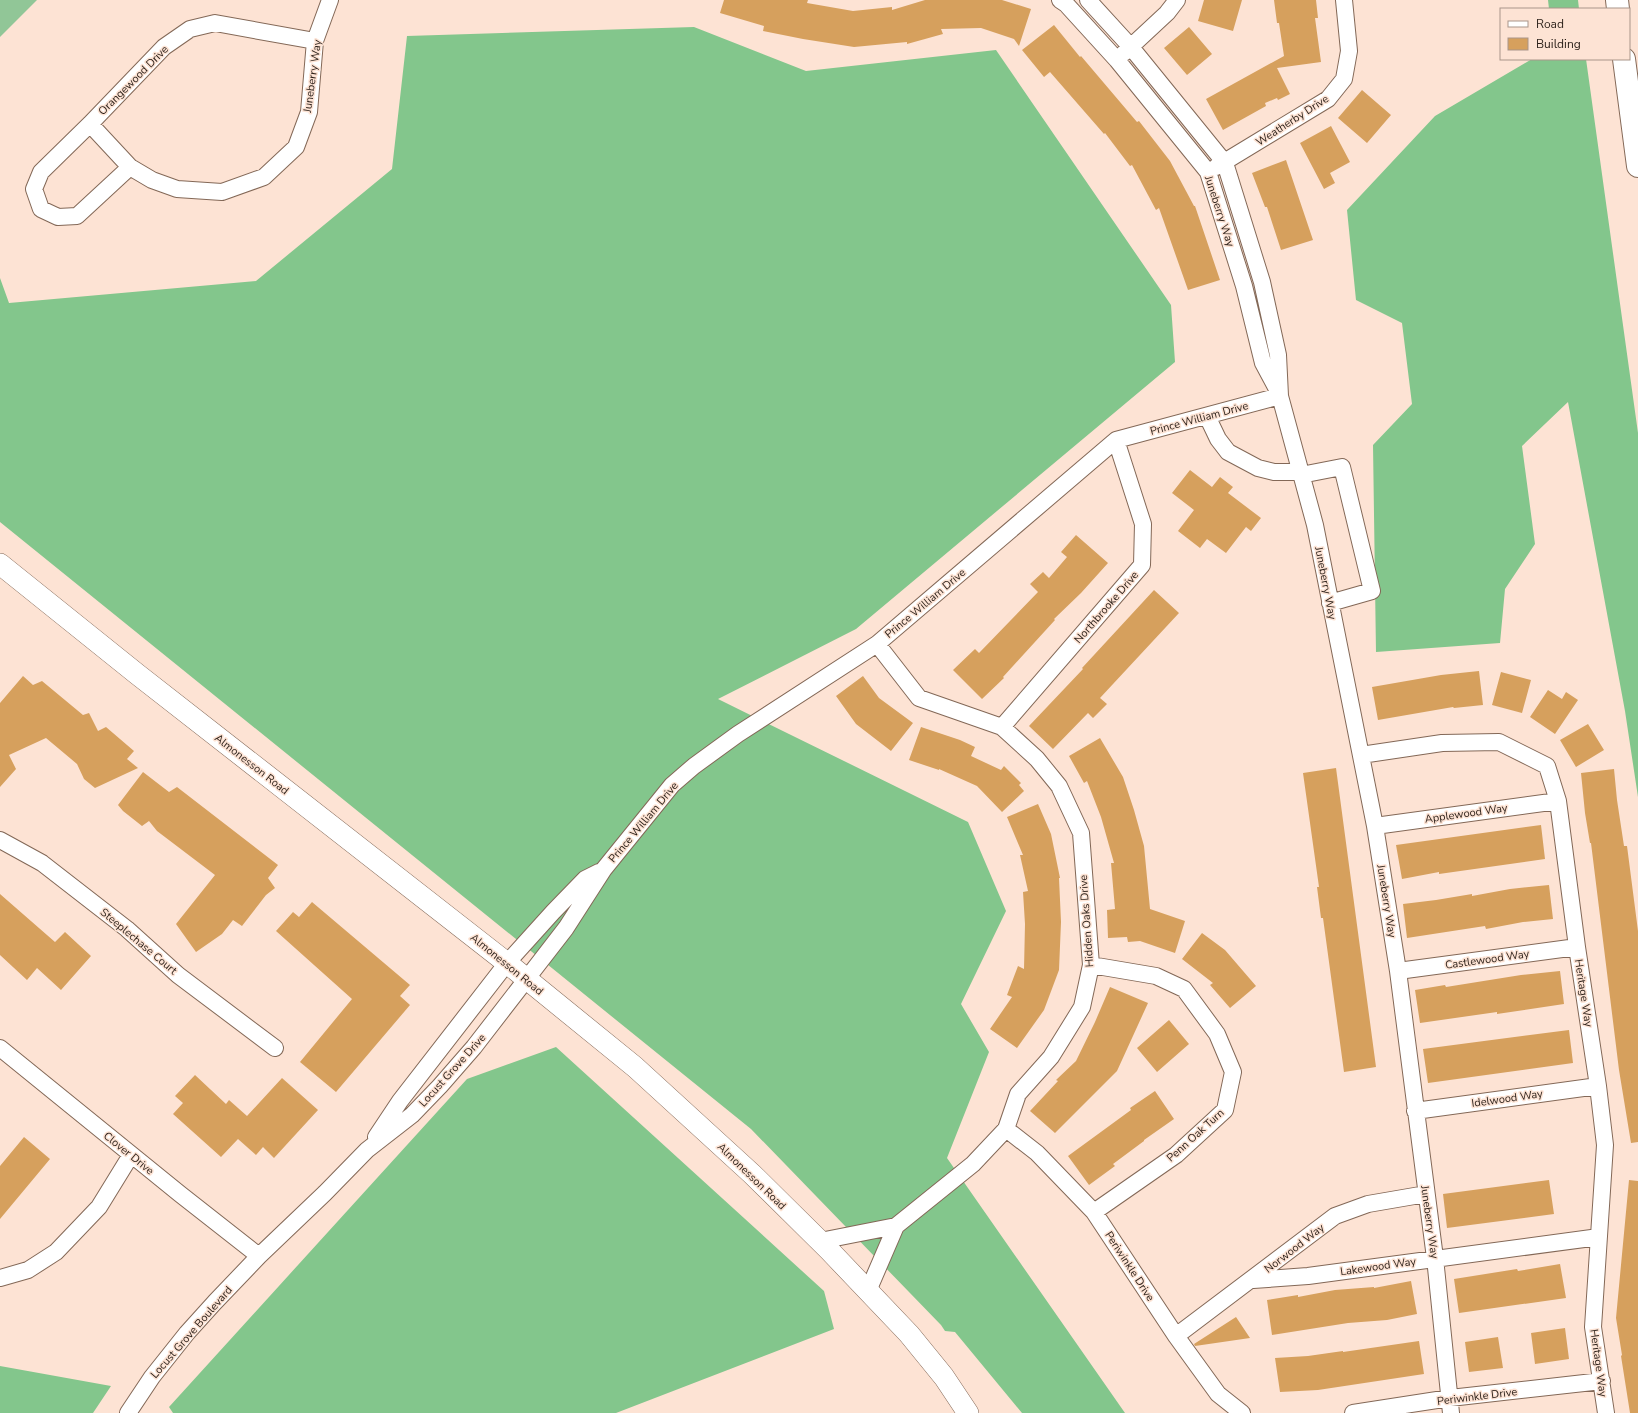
<svg xmlns="http://www.w3.org/2000/svg" width="1638" height="1413" viewBox="0 0 1638 1413" font-family="'Nunito Sans',sans-serif">
	<style>
		.green { fill: #91c697 }
		.forest { fill: #83c68c }
		.building { fill: #d6a05d }
		.lines { fill: none; stroke-linecap: round; stroke-linejoin: round }
		.minor-casing { stroke: #836857; stroke-width: 18 }
		.major-casing { stroke: #836857; stroke-width: 22 }
		.highway-casing { stroke: #836857; stroke-width: 24 }
		.minor { stroke: #fff; stroke-width: 16 }
		.major { stroke: #fff; stroke-width: 21 }
		.highway { stroke: #fff; stroke-width: 22 }
		.labels { text-anchor: middle; stroke-width: 3; stroke-linejoin: round; paint-order: stroke }
		.street-label { font-size: 11px; fill: #2a1f18; stroke: #fde3d4 }
	</style>
	<rect width="100%" height="100%" fill="#fde3d4"/>
	<!-- green -->
	<path class="green" d="M0 0H37L0 37Z"/>
	<!-- forest -->
	<path class="forest" d="M1548 0H1578L1579 9H1549Z
		M694 27 806 71 996 50 1171 305 1175 362 856 629 718 699 968 822 1006 911 961 1004 989 1052 947 1158 1125 1413H1022L955 1332 945 1331 941 1325 751 1129 0 522V278L9 303 256 281 392 169 407 36Z
		M1532 59H1586L1638 433V797L1625 711 1568 402 1522 446 1535 544 1505 589 1500 643 1376 652 1373 445 1412 404 1402 323 1356 300 1347 210 1435 116Z
		M556 1047 824 1291 834 1329 616 1413H173L169 1407 467 1079Z
		M0 1366 111 1386 93 1413H0Z"/>
	<!-- building -->
	<path class="building" d="M724 0H808L807 3 853 11 892 7V10L925 0H1002L1031 9 1019 46 1014 39 981 28 941 29 943 34 907 44V42L854 47 803 39 763 31 764 26 720 13Z
		M1204 0H1242L1233 31 1198 21Z
		M1274 0H1316L1318 18H1315L1321 62 1277 68 1290 94 1278 100 1277 98 1265 103 1266 106 1223 130 1206 99 1284 56 1279 23H1277Z
		M1054 25 1080 57 1081 56 1137 122 1139 121 1170 161 1194 206H1195L1220 280 1188 290 1159 208 1156 210 1132 165 1130 166 1105 133 1104 134 1050 72 1044 77 1022 50Z
		M1189 27 1212 54 1187 75 1164 48Z
		M1362 90 1391 115 1367 143 1338 118Z
		M1331 126 1350 162 1330 173 1335 183 1324 189 1300 143Z
		M1286 160 1313 240 1281 250 1267 207H1265L1252 173Z
		M1190 470 1212 487 1220 477 1233 487 1228 493 1261 518 1251 531 1246 527 1226 553 1207 539 1200 548 1178 531 1194 510 1172 493Z
		M1076 535 1108 563 1081 593 1054 619 1055 620 1003 677 1004 678 982 699 953 670 975 649 979 653 1038 592 1030 584 1043 572 1049 578 1067 557 1061 552Z
		M1154 590 1179 613 1100 698 1107 704 1093 718 1088 713 1053 749 1029 726 1083 669 1082 668Z
		M1479 671 1483 705 1454 708 1453 707 1378 720 1372 687 1441 675Z
		M1501 672 1531 680 1522 713 1492 705Z
		M23 676 33 685 42 681 83 715 89 713 98 731 106 727 134 751 127 759 138 768 95 788 84 779 77 764 46 738 9 755 16 769 0 787V703Z
		M863 676 879 698 913 723 891 751 856 724 836 696Z
		M1548 690 1562 699 1566 692 1578 700 1555 734 1530 717Z
		M1588 724 1604 750 1576 767 1560 740Z
		M921 727 960 740 975 747 971 756 1001 770 1004 766 1021 783 1019 785 1024 791 1002 812 977 786 939 769V770L909 760Z
		M1100 738 1123 777 1134 810 1144 846 1150 909 1185 921 1175 953 1140 941 1128 942 1127 937 1108 938 1107 910 1115 909 1111 863H1114L1101 817 1087 781 1084 783 1069 756Z
		M1336 768 1376 1067 1344 1072 1323 918H1321L1317 887H1319L1303 773Z
		M1614 769 1617 800 1624 846H1627L1638 931V1142L1631 1143 1619 1070 1591 843H1590L1585 813 1581 773Z
		M143 772 169 792 177 787 278 865 268 878 275 888 266 895 242 926 233 920 222 934 196 952 176 924 215 875 157 831 149 821 142 826 123 811 118 805Z
		M1038 804 1051 834 1060 878H1059L1061 922 1059 970 1044 1010 1017 1048 990 1029 1012 997 1007 995 1018 966 1024 969 1025 924 1023 892 1028 891 1020 855H1023L1007 817Z
		M1541 825 1545 859 1439 874V872L1402 879 1396 845Z
		M1549 885 1553 919 1523 922 1486 929 1485 926 1407 938 1403 904 1436 900 1472 894V896L1510 889Z
		M0 894 55 942 65 932 91 956 61 990 37 968 27 980 0 955Z
		M312 902 410 985 400 996 410 1005 336 1092 300 1062 352 999 276 931 293 912 299 917Z
		M1202 933 1225 950 1256 986 1230 1008 1210 985 1213 983 1182 959Z
		M1560 971 1564 1004 1497 1014V1012L1420 1023 1415 990 1445 985 1446 987 1521 975Z
		M1110 987 1148 1003 1117 1071 1055 1133 1030 1111 1058 1081 1056 1080 1076 1061 1095 1022Z
		M1169 1020 1189 1044 1157 1072 1137 1048Z
		M1569 1030 1573 1063 1428 1083 1423 1049Z
		M195 1075 226 1104 229 1100 247 1116 282 1078 318 1110 274 1158 263 1147 256 1155 238 1139 221 1157 173 1114 183 1103 175 1096Z
		M1155 1091 1174 1119 1144 1140V1141L1113 1164 1115 1166 1089 1185 1068 1156 1131 1110 1130 1108Z
		M24 1137 50 1159 0 1219V1166Z
		M1549 1180 1554 1214 1447 1228 1443 1194Z
		M1629 1180 1638 1181V1413H1630L1621 1356 1622 1355 1616 1318Z
		M1560 1264 1566 1298 1459 1313 1454 1279 1517 1269 1518 1271Z
		M1411 1281 1417 1314 1387 1320 1348 1323 1272 1335 1267 1300 1298 1295V1297L1335 1290 1374 1287V1288Z
		M1236 1317 1250 1338 1195 1346 1194 1344Z
		M1565 1328 1569 1359 1535 1364 1531 1333Z
		M1498 1337 1503 1368 1469 1372 1465 1342Z
		M1419 1341 1424 1374 1318 1390 1280 1392 1275 1358 1308 1356 1343 1351V1352Z"/>
	<g class="lines">
		<defs>
			<path id="minor" d="M1060 0 1066 4 1117 60 1208 172 1244 286 1263 363 1278 391
				M1088 0 1130 46 1225 163 1262 282 1278 355 1280 396 1315 525 1375 826 1398 971 1435 1258 1451 1413
				M1124 53 1167 13 1177 0
				M90 124 130 167 152 180 177 189 222 192 264 177 296 147 309 112 315 41 330 0
				M130 167 77 216 58 217 41 209 34 189 41 172 90 124 164 47 190 29 215 23 315 41
				M1216 167 1328 99 1344 79 1349 51 1344 0
				M1207 416 1218 439 1228 452 1258 468 1274 472H1300
				M1301 475 1342 467 1372 591 1330 603
				M1002 727 1142 565 1143 524 1116 440
				M1361 755 1442 743 1499 742 1547 766 1558 801 1577 947 1598 1086 1605 1145 1593 1327 1606 1413
				M1375 826 1558 801
				M0 840 42 863 127 929 178 975 275 1048
				M1091 965 1156 976 1184 989 1217 1034 1233 1072 1225 1110 1176 1155 1094 1212
				M1398 971 1577 947
				M0 1048 180 1194 259 1256
				M1415 1111 1598 1086
				M1006 1129 1037 1153 1094 1212 1176 1336 1218 1394 1242 1413
				M376 1137 400 1101 507 963 553 912 585 879 599 872
				M820 1241 896 1226
				M0 1278 28 1270 56 1252 99 1207 131 1155
				M1253 1280 1308 1276 1599 1237
				M868 1291 896 1226 973 1164 1006 1129 1018 1094 1051 1057 1082 1007 1091 965 1081 833 1059 786 1037 759 1002 727 919 698 877 644
				M1176 1336 1335 1216 1368 1204 1426 1194
				M128 1413 152 1377 187 1333 215 1302 259 1256 325 1193 367 1150 412 1115 440 1086 474 1047 566 928 604 869 672 785 694 766 738 734 877 644 1116 440 1280 396
				M1353 1413 1450 1398 1602 1381"/>
			<path id="major" d="M0 564 137 674 507 963 635 1067 752 1174 829 1250 909 1334 944 1377 968 1413"/>
			<path id="highway" d="M1617 0 1618 9
				M1624 59 1638 166"/>
		</defs>
		<!-- minor casing -->
		<use href="#minor" class="minor-casing"/>
		<!-- major casing -->
		<use href="#major" class="major-casing"/>
		<!-- highway casing -->
		<use href="#highway" class="highway-casing"/>
		<!-- minor -->
		<use href="#minor" class="minor"/>
		<!-- major -->
		<use href="#major" class="major"/>
		<!-- highway -->
		<use href="#highway" class="highway"/>
	</g>
	<g class="labels">
		<!-- street labels -->
		<g class="street-label">
			<text transform="translate(312 76) rotate(-82)" y="4">Juneberry Way</text>
			<text transform="translate(133 80) rotate(-45)" y="4">Orangewood Drive</text>
			<text transform="translate(1292 120) rotate(-33)" y="4">Weatherby Drive</text>
			<text transform="translate(1220 211) rotate(72)" y="4">Juneberry Way</text>
			<text transform="translate(1199 418) rotate(-15)" y="4">Prince William Drive</text>
			<text transform="translate(1326 583) rotate(79)" y="4">Juneberry Way</text>
			<text transform="translate(925 603) rotate(-40)" y="4">Prince William Drive</text>
			<text transform="translate(1106 607) rotate(-49)" y="4">Northbrooke Drive</text>
			<text transform="translate(252 764) rotate(38)" y="4">Almonesson Road</text>
			<text transform="translate(1466 813) rotate(-8)" y="4">Applewood Way</text>
			<text transform="translate(643 822) rotate(-50)" y="4">Prince William Drive</text>
			<text transform="translate(1387 901) rotate(81)" y="4">Juneberry Way</text>
			<text transform="translate(1086 921) rotate(-94)" y="4">Hidden Oaks Drive</text>
			<text transform="translate(139 941) rotate(40)" y="4">Steeplechase Court</text>
			<text transform="translate(1487 959) rotate(-8)" y="4">Castlewood Way</text>
			<text transform="translate(507 964) rotate(39)" y="4">Almonesson Road</text>
			<text transform="translate(1584 993) rotate(81)" y="4">Heritage Way</text>
			<text transform="translate(452 1070) rotate(-48)" y="4">Locust Grove Drive</text>
			<text transform="translate(1507 1098) rotate(-8)" y="4">Idelwood Way</text>
			<text transform="translate(1195 1135) rotate(-42)" y="4">Penn Oak Turn</text>
			<text transform="translate(129 1153) rotate(39)" y="4">Clover Drive</text>
			<text transform="translate(752 1176) rotate(44)" y="4">Almonesson Road</text>
			<text transform="translate(1430 1222) rotate(82)" y="4">Juneberry Way</text>
			<text transform="translate(1294 1248) rotate(-38)" y="4">Norwood Way</text>
			<text transform="translate(1130 1266) rotate(57)" y="4">Periwinkle Drive</text>
			<text transform="translate(1378 1266) rotate(-8)" y="4">Lakewood Way</text>
			<text transform="translate(191 1332) rotate(-49)" y="4">Locust Grove Boulevard</text>
			<text transform="translate(1599 1363) rotate(82)" y="4">Heritage Way</text>
			<text transform="translate(1477 1396) rotate(-7)" y="4">Periwinkle Drive</text>
		</g>
	</g>
	<!-- legend -->
	<rect x="1500" y="8" width="130" height="52" fill="#fde3d4" stroke="#a99589"/>
	<rect x="1508" y="21" width="20" height="6" fill="#ffffff" stroke="#a99589"/>
	<text x="1536" y="28" font-size="12" fill="#2a1f18">Road</text>
	<rect x="1508" y="38" width="20" height="12" fill="#d6a05d" stroke="#a99589"/>
	<text x="1536" y="48" font-size="12" fill="#2a1f18">Building</text>
</svg>
